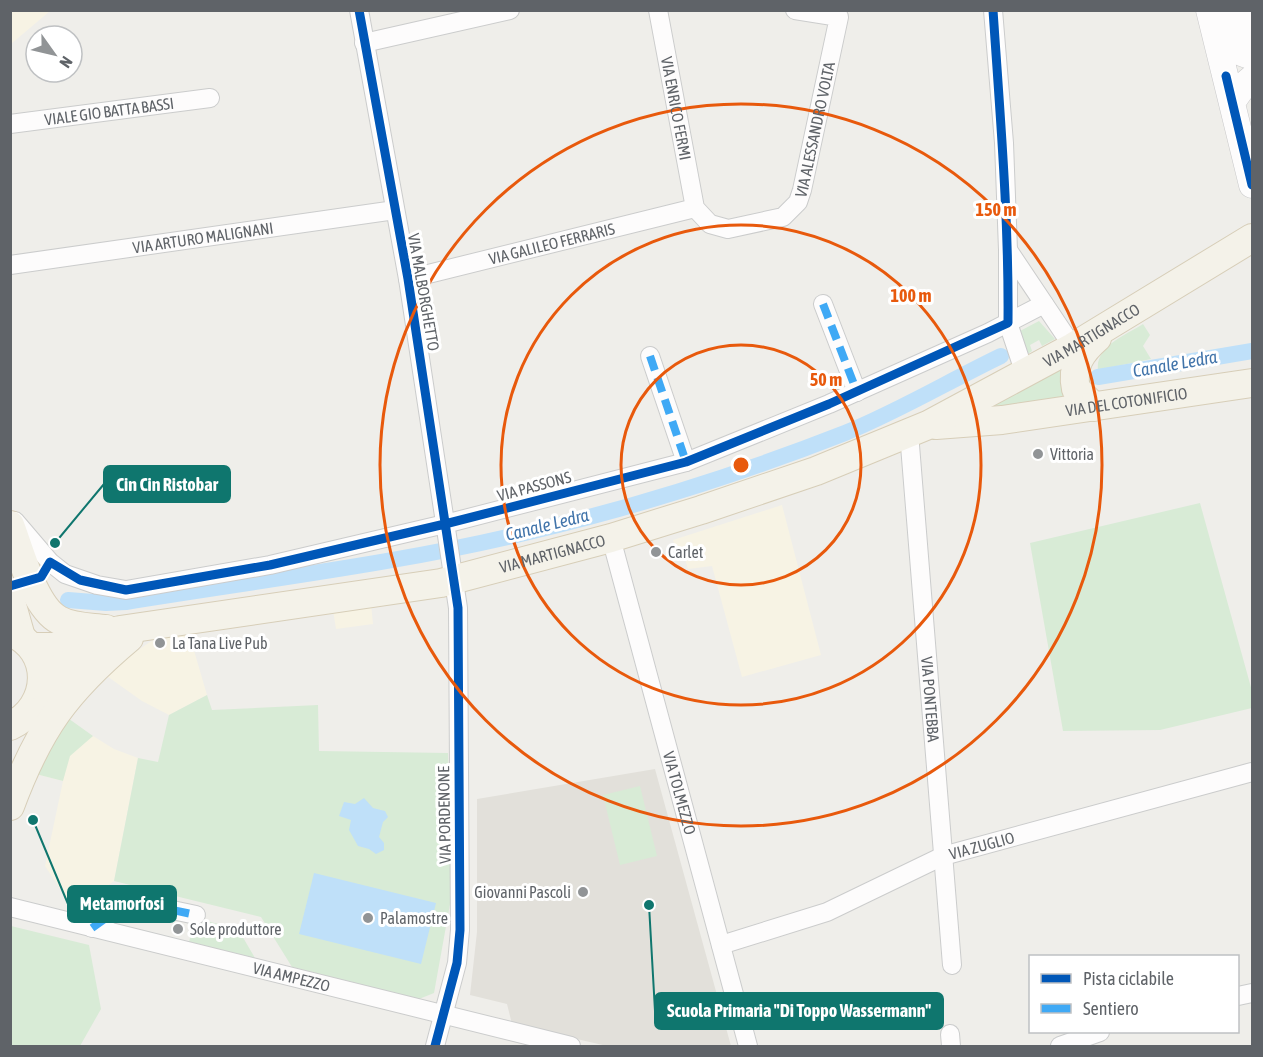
<svg xmlns="http://www.w3.org/2000/svg" width="1263" height="1057" viewBox="0 0 1263 1057" font-family="'Asap Condensed',sans-serif">
	<style>
		.commercial { fill: #f7f3e4 }
		.education { fill: #e2e0da }
		.green { fill: #d8ebd6 }
		.water { fill: #bfe0f9 }
		.lines { fill: none; stroke-linecap: round; stroke-linejoin: round }
		.canal { stroke: #bfe0f9; stroke-width: 16 }
		.minor-casing { stroke: #cbcccc; stroke-width: 20 }
		.secondary-casing { stroke: #cacacb; stroke-width: 27 }
		.primary-casing { stroke: #d7ceb8; stroke-width: 30 }
		.minor { stroke: #fdfcfc; stroke-width: 18 }
		.secondary { stroke: #fdfcfc; stroke-width: 26 }
		.primary { stroke: #f4f2e9; stroke-width: 28 }
		.quiet { stroke: #3fa9f5; stroke-width: 8; stroke-dasharray: 15 8; stroke-linecap: butt }
		.cycleway-casing { stroke: #fff; stroke-width: 13 }
		.cycleway { stroke: #0057b8; stroke-width: 9 }
		.ring { fill: none; stroke: #e8590c; stroke-width: 3 }
		.poi-dot { fill: #919496; stroke: #fff; stroke-width: 2 }
		.labels { text-anchor: middle; stroke-width: 6; stroke-linejoin: round; paint-order: stroke }
		.street-label { font-size: 16px; fill: #5f6368; stroke: #fff }
		.poi-label { font-size: 16px; fill: #5f6368; stroke: #fff; text-anchor: start }
		.water-label { font-size: 18px; font-style: italic; fill: #4174aa; stroke: #fff }
		.centre { fill: #e8590c; stroke: #fff; stroke-width: 3 }
		.ring-label { font-size: 18px; text-anchor: middle; font-weight: bold; fill: #e8590c; stroke: #fff; stroke-width: 6; stroke-linejoin: round; paint-order: stroke }
		.leader { fill: none; stroke: #0f766e; stroke-width: 2 }
		.callout-dot { fill: #0f766e; stroke: #fff; stroke-width: 2 }
		.callout { fill: #0f766e; stroke: #0f766e; stroke-width: 2 }
		.callout-label { font-size: 18px; text-anchor: middle; font-weight: bold; fill: #fff }
	</style>
	<rect width="100%" height="100%" fill="#efeeea"/>
	<!-- commercial -->
	<path class="commercial" d="M11 10H50V11L11 44Z
		M782 505 821 655 742 677 712 566 688 569 685 559 679 560 673 540Z
		M371 604 373 624 336 629 333 610Z
		M188 630 207 695 169 715 142 701 104 674 150 642 172 632Z
		M93 736 114 749 138 758 114 881 82 905 69 902 45 866 63 781 32 773Z"/>
	<!-- education -->
	<path class="education" d="M655 769 731 1046H607L512 1024 507 1004 470 995 477 932V799Z"/>
	<!-- green -->
	<path class="green" d="M1039 321 1055 339 1042 346 1039 340 1030 345 1032 351 1025 356 1020 331Z
		M1143 324 1150 335 1143 346 1151 359 1098 370C1095 346 1126 335 1143 324Z
		M1065 359 1075 402 955 416Z
		M1200 503 1252 691V708L1160 730 1063 731 1030 543Z
		M207 695 212 710 318 705 319 751 448 753 452 893 434 993 419 999 292 967 261 917 114 881 138 758 158 762 169 715Z
		M65 716 93 736 70 756 63 781 32 773Z
		M640 786 657 856 620 865 603 795Z
		M195 918 238 929 255 958 189 942Z
		M11 926 89 945 101 1009 80 1046H11Z"/>
	<!-- water -->
	<path class="water" d="M364 798 373 808 385 811 388 817 383 822 379 837 384 843V850L376 854 369 849 358 846 349 830 351 820 339 816 344 802 355 804Z
		M314 873 436 903 421 964 299 934Z"/>
	<g class="lines">
		<!-- canal -->
		<path class="canal" d="M1098 377 1252 351
			M68 600 106 603 126 602C260 580 397 564 529 532 636 507 743 473 845 433 899 411 949 381 1001 356"/>
		<defs>
			<g id="minor">
				<path d="M359 10 408 279 458 608 460 930 457 963 435 1046"/>
				<path id="s1" d="M658 10 695 208 710 224 728 229 783 217 798 202 802 190 839 17 795 10"/>
				<path d="M993 10 1004 143 1008 250V323L1025 374"/>
				<path d="M364 43 510 10"/>
				<path id="s2" d="M10 124 210 98"/>
				<path d="M1008 250 1073 347"/>
				<path id="s3" d="M10 265 395 210"/>
				<path id="s4" d="M408 279 695 208"/>
				<path d="M823 304 857 392"/>
				<path d="M650 356 686 462"/>
				<path id="s5" d="M909 433 952 965"/>
				<path d="M15 521 50 562 65 574 97 585 126 590 270 565 445 524 686 462 829 404 988 333 1044 304"/>
				<path id="s6" d="M611 538 748 1046"/>
				<path id="s7" d="M10 907 571 1046"/>
				<path d="M92 928 130 901 196 915"/>
				<path id="s8" d="M721 945 827 912 943 856 1252 772"/>
				<path d="M1238 996 1252 993"/>
				<path d="M950 1034 951 1046"/>
				<path d="M1060 1046 1100 1032"/>
			</g>
			<path id="secondary" d="M1209 10 1252 185
				M1242 10 1252 47
				M1223 22C1228 39 1233 54 1252 56
				M1233 101 1245 84 1252 78"/>
			<g id="primary">
				<path d="M1094 407 1076 389C1071 366 1081 352 1097 338"/>
				<path id="s9" d="M936 425 1002 420 1252 383"/>
				<path d="M10 525C20 551 34 607 59 620 73 628 91 627 106 629"/>
				<path d="M10 598 21 637"/>
				<path d="M10 632C54 650 51 707 10 726"/>
				<path id="s10" d="M32 647H63L120 630 441 583 611 538 701 510 816 471 928 425 1073 347 1252 238"/>
				<path d="M42 687 60 668 98 651"/>
				<path d="M10 806C39 728 66 691 129 638"/>
			</g>
		</defs>
		<!-- minor casing -->
		<use href="#minor" class="minor-casing"/>
		<!-- secondary casing -->
		<use href="#secondary" class="secondary-casing"/>
		<!-- primary casing -->
		<use href="#primary" class="primary-casing"/>
		<!-- minor -->
		<use href="#minor" class="minor"/>
		<!-- secondary -->
		<use href="#secondary" class="secondary"/>
		<!-- primary -->
		<use href="#primary" class="primary"/>
		<!-- quiet -->
		<path class="quiet" d="M823 304 857 392
			M650 356 686 462
			M92 928 130 901 196 915"/>
		<defs>
			<path id="cycleway" d="M359 10 408 279 458 608 460 930 457 963 435 1046
				M1226 76 1252 185
				M10 586 41 577 50 562 80 580 126 590 270 565 445 524 686 462 829 404 1008 323C1009 218 1000 115 993 10"/>
		</defs>
		<!-- cycleway casing -->
		<use href="#cycleway" class="cycleway-casing"/>
		<!-- cycleway -->
		<use href="#cycleway" class="cycleway"/>
	</g>
	<!-- distance rings -->
	<g class="ring">
		<circle cx="741" cy="465" r="120"/>
		<circle cx="741" cy="465" r="240"/>
		<circle cx="741" cy="465" r="361"/>
	</g>
	<!-- markers -->
	<g class="poi-dot">
		<circle cx="1038" cy="454" r="6"/>
		<circle cx="656" cy="552" r="6"/>
		<circle cx="160" cy="643" r="6"/>
		<circle cx="583" cy="892" r="6"/>
		<circle cx="368" cy="918" r="6"/>
		<circle cx="178" cy="929" r="6"/>
	</g>
	<g class="labels">
		<!-- street labels -->
		<g class="street-label">
			<text dy="6" stroke="none"><textPath href="#s1" startOffset="100">VIA ENRICO FERMI</textPath></text>
			<text dy="6" stroke="none"><textPath href="#s2" startOffset="100">VIALE GIO BATTA BASSI</textPath></text>
			<text dy="6" stroke="none"><textPath href="#s1" startOffset="394">VIA ALESSANDRO VOLTA</textPath></text>
			<text dy="6" stroke="none"><textPath href="#s3" startOffset="195">VIA ARTURO MALIGNANI</textPath></text>
			<text dy="6" stroke="none"><textPath href="#s4" startOffset="148">VIA GALILEO FERRARIS</textPath></text>
			<text transform="translate(424 292) rotate(80)" y="6">VIA MALBORGHETTO</text>
			<text dy="6" stroke="none"><textPath href="#s10" startOffset="1114">VIA MARTIGNACCO</textPath></text>
			<text dy="6" stroke="none"><textPath href="#s9" startOffset="192">VIA DEL COTONIFICIO</textPath></text>
			<text transform="translate(534 486) rotate(-15)" y="6">VIA PASSONS</text>
			<text dy="6" stroke="none"><textPath href="#s10" startOffset="530">VIA MARTIGNACCO</textPath></text>
			<text dy="6" stroke="none"><textPath href="#s5" startOffset="267">VIA PONTEBBA</textPath></text>
			<text dy="6" stroke="none"><textPath href="#s6" startOffset="264">VIA TOLMEZZO</textPath></text>
			<text transform="translate(444 815) rotate(-91)" y="6">VIA PORDENONE</text>
			<text dy="6" stroke="none"><textPath href="#s8" startOffset="280">VIA ZUGLIO</textPath></text>
			<text dy="6" stroke="none"><textPath href="#s7" startOffset="290">VIA AMPEZZO</textPath></text>
		</g>
		<!-- poi labels -->
		<g class="poi-label">
			<text x="1050" y="460">Vittoria</text>
			<text x="668" y="558">Carlet</text>
			<text x="172" y="649">La Tana Live Pub</text>
			<text x="571" y="898" text-anchor="end">Giovanni Pascoli</text>
			<text x="380" y="924">Palamostre</text>
			<text x="190" y="935">Sole produttore</text>
		</g>
		<!-- water labels -->
		<g class="water-label">
			<text transform="translate(1175 364) rotate(-10)" y="6">Canale Ledra</text>
			<text transform="translate(547 525) rotate(-14)" y="6">Canale Ledra</text>
		</g>
	</g>
	<circle cx="741" cy="465" r="9" class="centre"/>
	<g class="ring-label">
		<text x="996" y="216">150 m</text>
		<text x="911" y="302">100 m</text>
		<text x="826" y="386">50 m</text>
	</g>
	<!-- callouts -->
	<path class="leader" d="M55 543L104 484M33 820L68 904M649 905L655 1011"/>
	<g class="callout-dot">
		<circle cx="55" cy="543" r="6"/>
		<circle cx="33" cy="820" r="6"/>
		<circle cx="649" cy="905" r="6"/>
	</g>
	<g class="callout">
		<rect x="104" y="466" width="126" height="36" rx="6"/>
		<rect x="68" y="886" width="108" height="36" rx="6"/>
		<rect x="655" y="993" width="288" height="36" rx="6"/>
	</g>
	<g class="callout-label">
		<text x="167" y="491">Cin Cin Ristobar</text>
		<text x="122" y="910">Metamorfosi</text>
		<text x="799" y="1017">Scuola Primaria "Di Toppo Wassermann"</text>
	</g>
	<!-- border -->
	<rect width="1263" height="1057" fill="none" stroke="#5f6368" stroke-width="24"/>
	<!-- legend -->
	<rect x="1029" y="955" width="210" height="78" fill="#ffffff" stroke="#bfc1c3" stroke-width="1.5"/>
	<rect x="1041" y="974" width="30" height="9" fill="#0057b8" stroke="#bfc1c3" stroke-width="1.5"/>
	<text x="1083" y="985" font-size="18" fill="#5f6368">Pista ciclabile</text>
	<rect x="1041" y="1004" width="30" height="9" fill="#3fa9f5" stroke="#bfc1c3" stroke-width="1.5"/>
	<text x="1083" y="1015" font-size="18" fill="#5f6368">Sentiero</text>
	<!-- north arrow -->
	<g transform="translate(54 54) rotate(124)"><circle r="28" fill="#ffffff" stroke="#bfc1c3" stroke-width="1.5"/>
	<path d="M0-4.5L10 22L0 15L-10 22Z" fill="#919496"/>
	<text y="-9" font-size="16" font-weight="bold" text-anchor="middle" fill="#5f6368">N</text>
	</g>
</svg>
